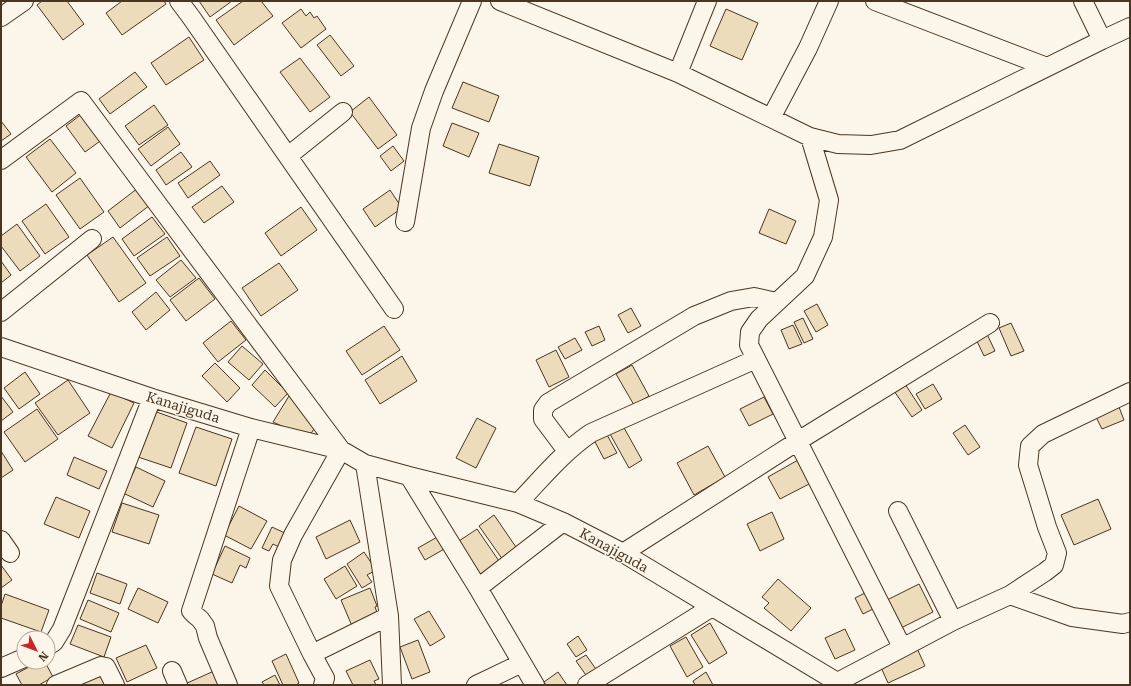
<svg xmlns="http://www.w3.org/2000/svg" width="1131" height="686" viewBox="0 0 1131 686" font-family="'Roboto Serif',serif">
	<style>
		.building { fill: #ecdcbc; stroke: #4a3520 }
		.lines { fill: none; stroke-linecap: round; stroke-linejoin: round }
		.minor-casing { stroke: #4a3520; stroke-width: 20 }
		.minor { stroke: #fbf6e9; stroke-width: 18 }
		.labels { text-anchor: middle; stroke-width: 3; stroke-linejoin: round; paint-order: stroke }
		.street-label { font-size: 14px; fill: #4a3520; stroke: #fbf6e9 }
	</style>
	<rect width="100%" height="100%" fill="#fbf6e9"/>
	<!-- building -->
	<path class="building" d="M42 1H67L84 24 63 40 37 5Z
		M122 1H164L166 4 122 35 106 13Z
		M199 1H232L210 17Z
		M243 1H261L273 16 234 45 216 20Z
		M301 9 306 16 310 12 314 18 317 16 326 29 301 48 282 23Z
		M726 9 758 23 742 60 710 46Z
		M330 35 354 66 341 76 317 45Z
		M189 37 204 60 166 85 151 63Z
		M300 58 330 97 310 112 280 72Z
		M135 72 147 87 110 114 99 99Z
		M463 82 499 96 489 122 452 108Z
		M369 97 397 135 378 149 350 112Z
		M154 105 168 125 139 145 125 126Z
		M83 113 103 139 85 152 66 126Z
		M1 121 11 134 1 141Z
		M452 123 479 133 469 157 443 146Z
		M168 127 180 144 151 166 138 149Z
		M50 139 76 173 52 192 26 157Z
		M499 144 539 157 530 186 489 173Z
		M393 146 404 161 391 171 380 156Z
		M181 152 192 167 166 185 156 170Z
		M210 161 220 175 188 198 178 183Z
		M80 178 104 212 80 229 56 195Z
		M222 186 234 202 204 223 192 207Z
		M138 188 150 205 120 228 108 211Z
		M390 190 402 208 375 227 363 209Z
		M46 204 69 237 45 254 22 221Z
		M301 207 317 230 281 256 265 233Z
		M769 209 796 221 786 244 759 233Z
		M152 217 165 234 134 256 122 239Z
		M17 224 40 256 20 271 1 246V236Z
		M113 237 146 283 119 302 87 255Z
		M167 237 180 256 150 276 137 258Z
		M181 260 196 278 170 297 156 280Z
		M1 261 11 275 1 283Z
		M279 263 298 290 261 316 242 288Z
		M199 278 215 299 186 321 170 300Z
		M156 292 170 310 146 330 132 312Z
		M817 304 828 325 816 332 804 311Z
		M631 308 641 326 628 333 618 315Z
		M803 318 813 339 804 343 794 322Z
		M231 321 246 340 218 362 203 343Z
		M1011 323 1024 351 1011 356 999 328Z
		M793 325 802 344 789 349 781 330Z
		M384 326 400 350 362 375 346 351Z
		M599 326 605 340 592 346 585 332Z
		M986 332 995 351 984 356 975 337Z
		M575 338 582 350 565 359 558 347Z
		M242 346 263 364 249 380 228 362Z
		M556 350 569 377 549 387 536 360Z
		M402 356 417 381 380 404 365 380Z
		M215 363 240 388 227 402 202 376Z
		M632 365 649 396 634 405 616 374Z
		M265 370 288 393 275 407 252 385Z
		M25 372 40 394 19 409 4 388Z
		M68 380 90 413 58 435 35 403Z
		M903 381 922 410 912 417 892 388Z
		M933 384 942 399 925 409 916 394Z
		M111 392 134 403 112 448 88 436Z
		M1 396 13 412 1 421Z
		M289 396 316 426 308 438 273 422Z
		M764 397 773 414 749 426 740 409Z
		M1119 407 1124 420 1102 429 1096 417Z
		M37 409 58 439 25 462 4 432Z
		M154 411 187 423 171 468 138 457Z
		M477 418 496 428 476 468 456 458Z
		M965 425 980 447 968 455 953 433Z
		M623 426 642 460 629 468 610 434Z
		M196 427 232 439 216 486 179 473Z
		M606 433 617 453 604 459 594 440Z
		M708 446 725 477 694 495 677 463Z
		M1 451 13 470 1 478Z
		M74 457 107 471 99 489 67 475Z
		M798 460 811 483 780 499 768 477Z
		M136 467 165 481 153 507 123 493Z
		M56 497 90 511 79 538 44 524Z
		M1098 499 1111 529 1074 545 1061 515Z
		M122 503 159 515 149 544 112 532Z
		M239 506 267 521 251 549 224 535Z
		M772 512 784 539 760 551 747 524Z
		M494 515 518 550 503 560 479 526Z
		M350 520 360 542 326 559 316 537Z
		M272 527 289 535 279 547 273 544 269 551 262 548Z
		M477 529 499 561 478 576 456 543Z
		M439 536 446 548 425 560 418 548Z
		M225 546 250 558 246 568 240 565 232 583 212 574Z
		M364 552 376 570 367 575 372 582 362 588 347 564Z
		M1 565 12 580 1 588Z
		M345 566 357 586 336 599 324 579Z
		M97 573 127 584 120 604 90 593Z
		M778 579 811 608 791 631 764 608 769 603 762 597Z
		M919 584 933 612 901 628 887 600Z
		M138 588 168 602 158 623 128 609Z
		M370 588 377 606 375 607 378 615 352 626 341 600Z
		M867 592 875 608 863 614 855 598Z
		M5 594 49 610 41 632 1 618V606Z
		M88 600 119 613 111 632 80 619Z
		M429 611 445 637 430 646 414 619Z
		M710 623 727 653 709 664 691 635Z
		M78 625 111 637 104 657 70 644Z
		M845 629 855 650 835 659 825 638Z
		M578 636 587 650 576 657 567 644Z
		M686 637 703 667 687 677 670 646Z
		M418 640 430 672 412 679 400 647Z
		M146 645 157 668 127 682 116 658Z
		M916 646 925 666 888 683 879 663Z
		M286 654 299 683 296 685H283L272 661Z
		M586 655 598 672 588 678 576 661Z
		M370 660 379 679 374 681 376 685H353L346 671Z
		M38 662H45L53 677 39 685H22L16 674Z
		M214 671 220 685H185V684Z
		M558 672 567 685H546L544 682Z
		M706 672 713 685H695L693 681Z
		M101 674 106 685H78Z
		M275 675 280 685H264L262 682Z"/>
	<g class="lines">
		<defs>
			<path id="minor" d="M179 1 191 17 394 309
				M500 1 678 73 810 137 838 144 871 145 900 140 1102 40 1130 27
				M875 1 1047 67
				M1083 1 1102 40
				M1 17 24 1
				M678 73 707 1
				M771 118 808 48 829 1
				M810 137 829 200 823 237 805 276 759 319 750 332 749 345 902 647
				M288 156 343 112
				M1 160 81 101 341 450 293 535 282 560 279 586 312 654 325 678 323 685
				M405 222 421 128 434 91 472 1
				M1 312 92 239
				M1 347 152 398 251 428 341 450 365 464 409 476 518 503 563 522 623 553 842 685
				M567 451 543 419V410L548 403 694 316 731 301 754 297 776 302
				M365 464 389 616 392 685
				M409 476 478 588 535 685
				M518 503C542 478 563 452 591 433L756 359
				M898 511 953 621
				M1 540 10 553
				M623 553 798 441 990 323
				M478 588 563 522
				M1010 595 1072 617 1123 624 1130 622
				M48 646 54 642 62 629 152 398
				M312 654 389 616
				M1 668 24 658
				M172 671 178 685
				M56 685 101 666 106 667 115 685
				M228 685 208 638 205 626 200 619 195 615 191 611 251 428
				M476 685 522 663
				M587 685 712 607
				M832 685 953 621 1010 595 1045 572 1054 565 1057 553 1047 527 1028 465 1030 446 1043 434 1130 392"/>
		</defs>
		<!-- minor casing -->
		<use href="#minor" class="minor-casing"/>
		<!-- minor -->
		<use href="#minor" class="minor"/>
	</g>
	<g class="labels">
		<!-- street labels -->
		<g class="street-label">
			<text transform="translate(183 407) rotate(17)" y="5">Kanajiguda</text>
			<text transform="translate(614 550) rotate(29)" y="5">Kanajiguda</text>
		</g>
	</g>
	<!-- border -->
	<rect width="1131" height="686" fill="none" stroke="#4a3520" stroke-width="4"/>
	<!-- north arrow -->
	<g transform="translate(36 650) rotate(132)"><circle r="19" fill="#fbf6e9" stroke="#b4a999"/>
	<path d="M0-3L7 15L0 10L-7 15Z" fill="#c62828"/>
	<text y="-6" font-size="11" font-weight="bold" text-anchor="middle" fill="#4a3520">N</text>
	</g>
</svg>
